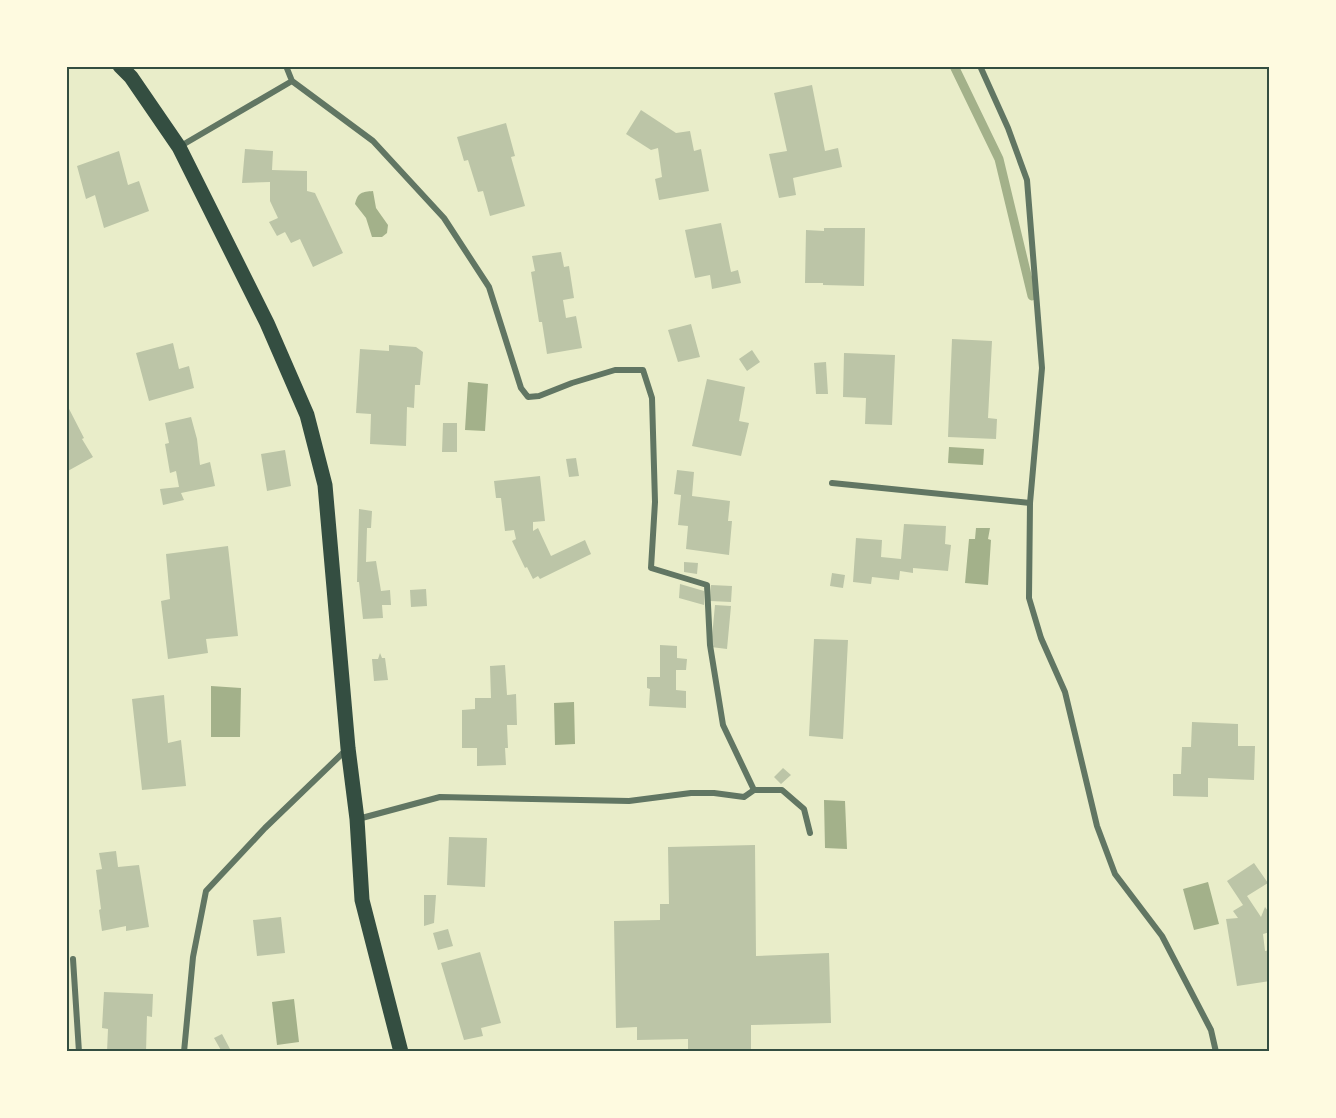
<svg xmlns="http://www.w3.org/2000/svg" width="1336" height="1118" viewBox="0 0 1336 1118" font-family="Commissioner,sans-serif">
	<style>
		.water { fill: #a3b18a }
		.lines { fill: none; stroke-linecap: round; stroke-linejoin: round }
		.stream { stroke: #a3b18a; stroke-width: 9 }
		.building { fill: #bcc5a7 }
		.minor { stroke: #617663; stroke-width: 6 }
		.primary { stroke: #344e41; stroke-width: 15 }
		.neatline { fill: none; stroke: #344e41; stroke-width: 2 }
	</style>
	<rect width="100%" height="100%" fill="#e9edc9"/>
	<!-- water -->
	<path class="water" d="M373 191 376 208 388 225 387 233 382 237H372L366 218 355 204C358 192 362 192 373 191Z
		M468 382 488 384 485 431 465 430Z
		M949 447 984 449 983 465 948 463Z
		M976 528H990L988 539 991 540 988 585 965 583 969 539H975Z
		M211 686 241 688 240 737H211Z
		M574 702 575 744 555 745 554 703Z
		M824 800 845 801 847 849 825 848Z
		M1208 882 1219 924 1194 930 1183 889Z
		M294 999 299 1042 277 1045 272 1002Z"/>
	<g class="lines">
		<!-- stream -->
		<path class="stream" d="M954 66 999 159 1032 296"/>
	</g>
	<!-- building -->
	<path class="building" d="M812 85 825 151 838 148 842 167 793 178 796 195 779 198 769 154 787 151 774 93Z
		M641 110 676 133 690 131 694 151 701 149 709 191 659 200 655 179 662 177 658 148 651 150 626 134Z
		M506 123 515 156 511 157 525 206 490 216 483 191 478 192 468 160 464 161 457 137Z
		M245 149 273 151 272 170 307 171V191L315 193 343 253 313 267 300 239 291 243 285 232 277 236 269 222 278 218 270 201V182L242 183Z
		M119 151 128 185 139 181 149 211 104 228 95 195 86 199 77 166Z
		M721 223 731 272 738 270 741 283 712 289 710 275 695 278 685 230Z
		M824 228H865L864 286 823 285V283H805L806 230 824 231Z
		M561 252 564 267 569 266 574 298 563 300 566 318 576 316 582 348 547 354 542 322H539L531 272 535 271 532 256Z
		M691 324 700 357 678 362 668 330Z
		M952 339 992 341 988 418 997 419 996 439 948 437Z
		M173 343 179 369 189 366 194 388 149 401 136 353Z
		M389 345 416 347 423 352 420 385H415L414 408 407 407 406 446 370 444 371 414 356 413 360 349 389 351Z
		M752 350 760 362 747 371 739 359Z
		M844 353 895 355 892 425 865 424 866 398 843 397Z
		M826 362 828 394H816L814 363Z
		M707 379 745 387 739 421 749 423 741 456 692 446Z
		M66 403 84 438 82 439 93 457 66 472Z
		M191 417 197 439 200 465 210 462 215 486 181 493 184 500 163 505 160 489 179 487 176 471 170 473 165 444 169 443 165 423Z
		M443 423H457V452H442Z
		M285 450 291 486 267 491 261 454Z
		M576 458 579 476 569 477 566 459Z
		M677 470 694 472 692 496 730 501 728 521H732L729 555 686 549 688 526 678 525 681 495 674 494Z
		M540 476 545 521 533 522V531L538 528 551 556 585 540 591 554 540 579 538 576 533 579 527 567 525 568 512 541 516 539 514 530 505 531 501 498H496L494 481Z
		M359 509 372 511 371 528H367L366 562 376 561 381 591 390 590 391 605H382L383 618 363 619 359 582H357Z
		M904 524 946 526 945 544 951 545 948 571 913 568V573L900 571 899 580 872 577 871 584 853 582 856 538 882 540 881 557 901 559Z
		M228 546 238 636 206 639 208 653 168 659 161 601 170 599 166 554Z
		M684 562 698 563 697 574 684 572Z
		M832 573 845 575 843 588 830 586Z
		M680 584 704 591V605L679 598Z
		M711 585 732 586 731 602 710 601Z
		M426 589 427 606 411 607 410 590Z
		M715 605 731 606 727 649 711 647Z
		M814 639 848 640 843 739 809 736Z
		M660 645 677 646V658L687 659 686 670H676V690L686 691V708L649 706 650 689 647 688V677H660Z
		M380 653 382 658H385L388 680 374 681 372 659H378Z
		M505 665 507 695 516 694 517 725H507L508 748H505L506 765 477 766V748H462V710L475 709V698H491L490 666Z
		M164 695 168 743 181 740 186 786 142 790 132 699Z
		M1192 722 1238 724V746H1255L1254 780 1208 778V797L1173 796V774H1181L1182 747H1191Z
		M783 768 791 775 781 784 774 777Z
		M449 837 487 838 485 887 447 885Z
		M755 845 756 956 829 953 831 1023 751 1025V1052H688V1039L637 1040V1027L616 1028 614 921 660 920V904H669L668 847Z
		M116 851 118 867 139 865 149 927 126 931V926L102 931 99 910 101 909 96 870 102 869 99 853Z
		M1254 863 1268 883 1247 896 1261 917 1265 907 1268 911H1270V932L1263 934 1265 951 1270 950V981L1237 986 1226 919 1238 918 1233 911 1243 905 1227 881Z
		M424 895H436L434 923 424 926Z
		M281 917 285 953 257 956 253 920Z
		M448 929 453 946 438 950 433 933Z
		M480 952 501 1023 481 1028 483 1036 464 1040 441 963Z
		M104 992 153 994 152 1017 147 1016 146 1052H107L108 1029 102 1028Z
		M222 1034 230 1049 224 1052H222L214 1038Z"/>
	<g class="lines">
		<!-- minor -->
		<path class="minor" d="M286 66 292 81
			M980 66 1008 128 1027 180 1042 368 1030 503 1029 598 1041 638 1065 692 1097 826 1115 874 1162 936 1211 1030 1216 1052
			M179 147 292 81 373 141 444 218 489 287 521 388 528 397 539 396 572 383 615 370H643L652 398 655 502 651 568 707 585 710 645 723 725 754 790
			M832 483 1030 503
			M358 819 440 797 629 801 691 793H714L744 797 754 790H782L804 809 810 833
			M73 959 79 1052
			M184 1052 193 957 206 891 265 828 346 750"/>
		<!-- primary -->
		<path class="primary" d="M120 66 131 77 179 147 267 323 307 415 325 485 348 748 357 819 362 900 401 1052"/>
	</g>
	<!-- border -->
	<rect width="1336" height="1118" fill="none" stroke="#fefae0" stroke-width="135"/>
	<rect x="68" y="68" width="1200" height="982" class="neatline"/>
</svg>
